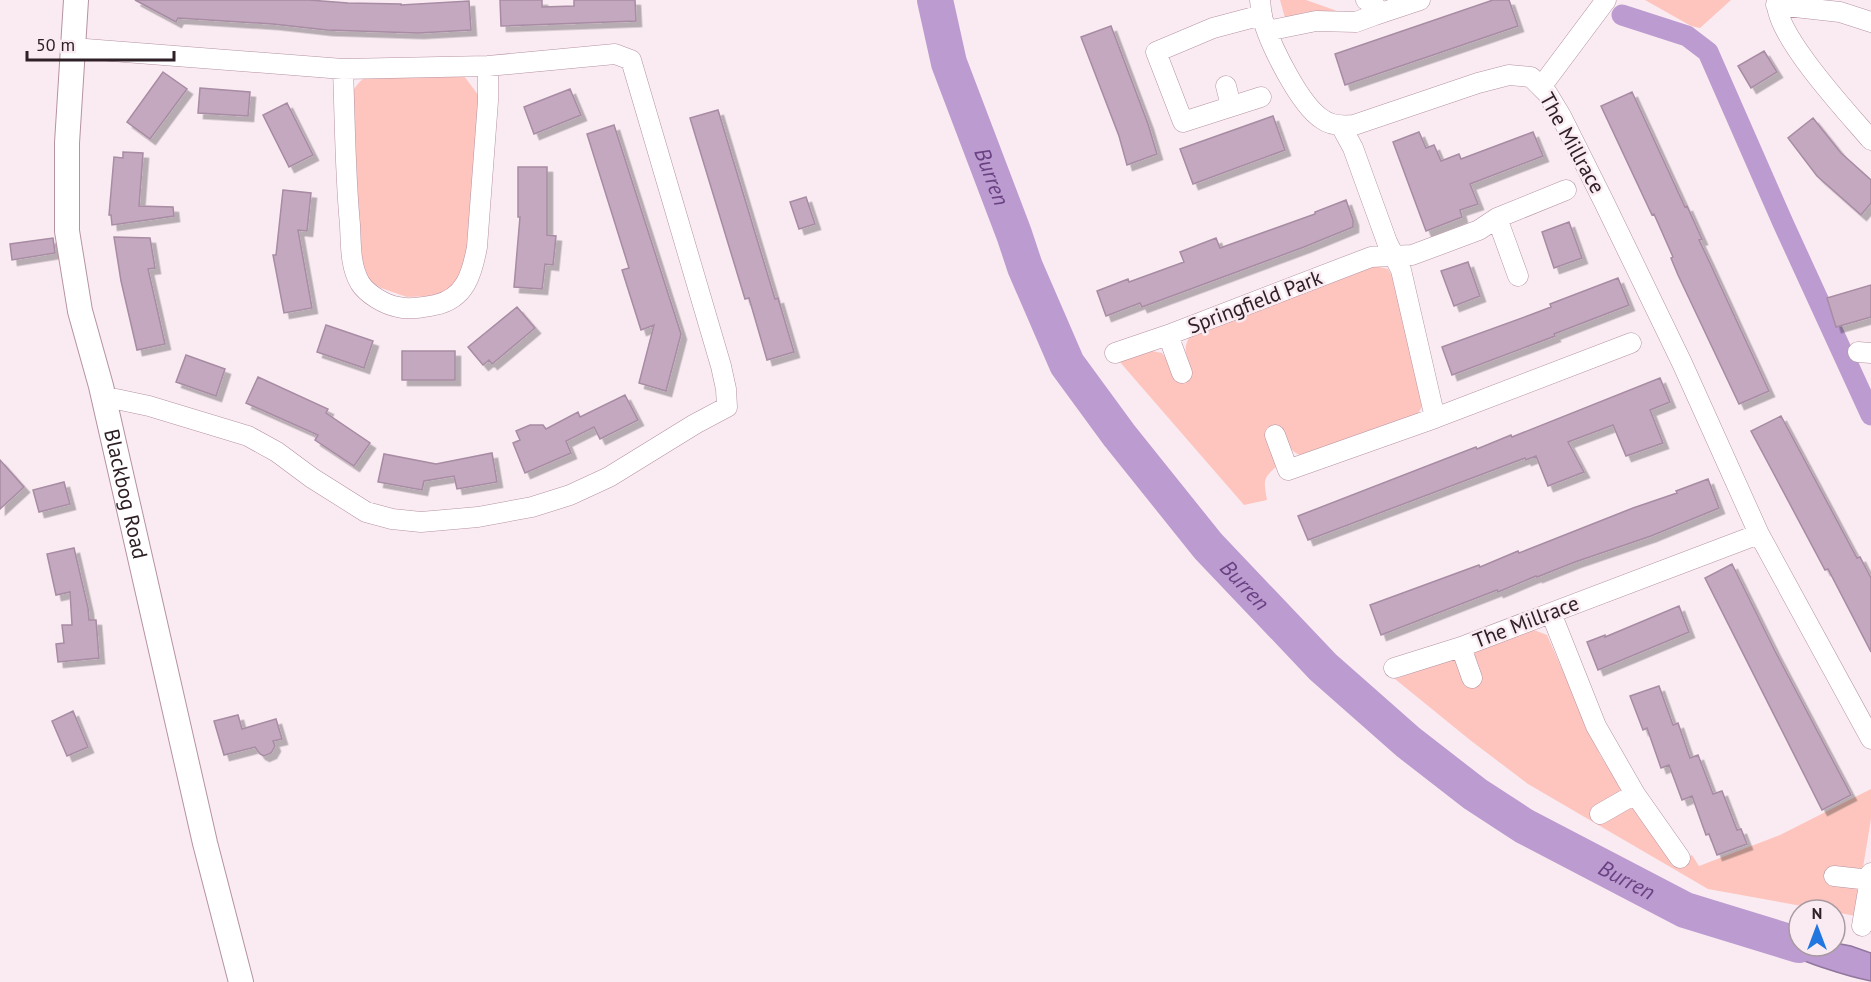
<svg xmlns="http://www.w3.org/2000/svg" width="1871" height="982" viewBox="0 0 1871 982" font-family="'PT Sans',sans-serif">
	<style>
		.green { fill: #fdc5be }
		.water { fill: #bc9bd0; stroke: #91769d; stroke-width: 1.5 }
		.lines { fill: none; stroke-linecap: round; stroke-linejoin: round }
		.canal { stroke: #bc9bd0; stroke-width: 21 }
		.river { stroke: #bc9bd0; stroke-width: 36 }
		.building { fill: #c4a8c0; stroke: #a78ca3; stroke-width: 1.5; filter: url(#shadow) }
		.minor-casing { stroke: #b592a2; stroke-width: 21 }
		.tertiary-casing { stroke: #b592a2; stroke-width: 26 }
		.minor { stroke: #fff; stroke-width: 20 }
		.tertiary { stroke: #fff; stroke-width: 24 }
		.labels { text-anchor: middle; stroke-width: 5; stroke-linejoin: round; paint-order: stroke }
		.street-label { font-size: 21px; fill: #2e2026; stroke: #faebf2 }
		.water-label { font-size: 22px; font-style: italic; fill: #6a4182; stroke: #faebf2 }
	</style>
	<defs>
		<filter id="shadow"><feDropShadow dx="5.5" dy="5.5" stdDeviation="0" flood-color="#0004"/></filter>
	</defs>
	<rect width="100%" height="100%" fill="#faebf2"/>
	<!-- green -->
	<path class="green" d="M1280 0H1306L1340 12H1307L1285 18Z
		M1645 0H1731L1700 28 1691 26Z
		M461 72 479 96 481 115 468 262 455 284 436 296 407 297 381 288 367 279 362 268 350 98C354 87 359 81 369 75Z
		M1376 266 1388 269 1394 280 1423 405 1417 415 1306 456C1290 455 1288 443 1283 430L1265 435 1276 467C1262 479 1264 482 1267 500L1244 505 1119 361 1152 351 1162 353 1168 361 1174 378 1192 372C1188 357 1181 351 1190 336Z
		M1534 630 1547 635 1600 755 1672 863 1692 855 1699 866 1780 835 1871 789V819L1855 916 1835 912V910H1824L1708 889 1528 784 1470 740 1395 679Z"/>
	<!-- water -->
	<path class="water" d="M1691 902 1741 920 1799 936V946H1835V943L1851 946 1871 953V981C1827 972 1786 953 1743 938 1725 932 1703 929 1687 917Z"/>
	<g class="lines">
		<!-- canal -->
		<path class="canal" d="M1622 15 1687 36 1708 52 1783 223 1871 415"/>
		<!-- river -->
		<path class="river" id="s1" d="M935 0 949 63 1014 234 1025 267 1067 364 1119 435 1208 546 1323 667 1408 742 1475 794 1524 826 1685 910 1799 945"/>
	</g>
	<!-- building -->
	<path class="building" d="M135 0H309L348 3 401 4V5L469 1 471 30 418 33 327 30 273 24 178 18 176 22Z
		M500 0H542V7L574 6V0H635L636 21 501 26Z
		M1493 0H1509L1518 26 1345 85 1335 54Z
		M1111 26 1148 124 1157 154 1127 165 1119 136 1081 37Z
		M1764 51 1777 72 1751 88 1738 66Z
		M163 72 187 89 150 139 127 122Z
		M200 88 250 92 248 116 198 113Z
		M570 89 581 115 534 134 524 107Z
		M1632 92 1685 207 1687 206 1702 239 1699 240 1709 261 1769 391 1739 404 1678 275 1671 258 1673 257 1654 214 1652 215 1601 106Z
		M287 103 313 155 289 167 263 115Z
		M718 110 775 299 778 298 794 352 767 360 749 298 745 299 690 118Z
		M1273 116 1285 150 1193 184 1180 149Z
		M1813 118 1841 153 1871 180V203L1861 215 1817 176 1788 138Z
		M614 125 681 334 666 391 639 383 654 325 641 330 622 270 629 268 587 134Z
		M1419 132 1426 148 1434 145 1441 161 1459 154 1461 159 1533 132 1543 156 1470 184 1478 204 1460 210 1462 217 1426 231 1393 142Z
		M123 152 143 153 139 206 173 207 174 216 112 225 111 215H109L114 157 123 158Z
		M518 167H547V235L556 236 553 265 545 264 542 289 514 287 520 217H518Z
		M283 190 311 193 307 231 298 230 312 308 284 313 273 255H276Z
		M806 197 815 224 799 229 790 202Z
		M1346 200 1353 220V227L1304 247 1142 307 1140 303 1106 316 1097 291 1128 279 1129 282 1184 262 1180 252 1216 238 1220 248 1315 214V212Z
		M1569 222 1582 258 1554 268 1542 232Z
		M114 237 150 238 155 268 148 269 165 344 137 350 121 281Z
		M53 238 55 253 12 260 10 244Z
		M1468 262 1480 296 1454 306 1441 271Z
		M1618 278 1629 305 1554 334 1555 336 1452 375 1442 347 1530 315 1551 307 1550 304Z
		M1871 285V317L1836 327 1827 298Z
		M517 307 535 328 492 364 489 360 483 365 468 347Z
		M326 325 373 341 364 368 317 352Z
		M402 351H455V380H402Z
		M186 355 225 369 216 396 176 382Z
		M258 377 328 409 326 413 370 443 354 466 315 440 318 435 246 403Z
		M1660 378 1670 402 1650 410 1663 443 1626 456 1613 425 1568 442 1584 472 1548 486 1536 456 1526 460 1525 458 1308 540 1298 516 1476 447 1477 449 1511 435 1512 437Z
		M625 395 638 420 600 439 594 427 566 441 571 453 525 473 513 443 520 440 516 431 530 425H543L546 429 578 412 580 417Z
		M1781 416 1857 558 1860 557 1871 578V652L1828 569 1825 570 1751 431Z
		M492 453 497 482 457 489 454 476 424 481 422 490 378 482 384 454 436 464Z
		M0 460 24 487 0 509Z
		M1708 479 1719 508 1651 536 1575 562 1537 577 1536 576 1498 592 1497 590 1381 635 1370 605 1479 565 1480 567 1518 551 1519 553 1633 508 1677 493 1676 491Z
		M64 482 70 504 39 512 33 490Z
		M74 548 88 608 89 620H96L99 658 58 662 56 644 64 643 62 625H72L70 592 56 595 47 554Z
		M1732 564 1775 651 1851 795 1822 810 1705 578Z
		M1679 606 1689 632 1598 670 1587 642 1605 635V637Z
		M1659 686 1673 725 1678 723 1690 758 1698 755 1713 794 1722 791 1737 830 1741 829 1747 844 1717 855 1709 834 1706 835 1692 796 1682 800 1669 765 1661 768 1647 728 1643 730 1630 696Z
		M73 711 88 747 67 756 52 721Z
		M238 715 242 729 276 719 282 739 273 741 275 746 271 753 264 756 260 754 255 747 224 755 214 721Z"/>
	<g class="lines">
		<defs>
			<path id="minor" d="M1260 0C1261 8 1261 16 1264 23 1272 48 1300 105 1322 119 1331 126 1343 126 1354 125L1478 83 1509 75 1531 77 1547 93 1561 116 1604 202 1682 363 1759 534 1871 739
				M1777 0C1772 32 1849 114 1871 140
				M1776 5 1840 12 1871 22
				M1375 15 1420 0
				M1267 31 1316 21 1356 22 1375 15 1374 4 1366 0
				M73 48 343 69 488 66 615 54 631 60 721 366 726 389 727 407 695 424 609 477 570 495 532 507 478 517 421 522 392 519 366 512 312 478 277 452 248 436 149 406 116 399H104
				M343 69C345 121 345 173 350 225 351 244 350 266 360 283 367 294 385 305 398 307 409 310 424 307 435 305 465 299 472 274 477 247L488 101V66
				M1226 86 1231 106
				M1541 87 1606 0
				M1261 97 1183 122 1156 52 1213 28 1262 15
				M1341 126 1353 148 1387 242 1401 270 1435 418
				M1497 218 1518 276
				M1168 335 1182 373
				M1858 352 1871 353
				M1115 353 1168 335 1371 257 1412 255 1479 230 1497 218 1566 190
				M1275 435 1288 470 1435 418 1631 343
				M1551 613 1596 726 1635 794 1680 858
				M1461 647 1472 678
				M1394 668 1461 647 1759 534
				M1600 814 1635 794
				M1834 876 1870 880
				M1862 926 1871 873"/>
			<g id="tertiary">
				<path id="s2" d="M76 0 67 143V231L80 311 101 386 205 843 241 982"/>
			</g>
		</defs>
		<!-- minor casing -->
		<use href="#minor" class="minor-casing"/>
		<!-- tertiary casing -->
		<use href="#tertiary" class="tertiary-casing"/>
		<!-- minor -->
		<use href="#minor" class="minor"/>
		<!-- tertiary -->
		<use href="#tertiary" class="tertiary"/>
	</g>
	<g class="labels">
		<!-- street labels -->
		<g class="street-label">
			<text transform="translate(1572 143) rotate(61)" y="7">The Millrace</text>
			<text transform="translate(1255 302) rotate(-21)" y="7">Springfield Park</text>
			<text dy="7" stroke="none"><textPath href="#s2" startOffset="501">Blackbog Road</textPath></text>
			<text transform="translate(1526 622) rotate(-21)" y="7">The Millrace</text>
		</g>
		<!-- water labels -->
		<g class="water-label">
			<text dy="8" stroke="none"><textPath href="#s1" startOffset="186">Burren</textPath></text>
			<text dy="8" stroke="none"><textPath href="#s1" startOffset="672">Burren</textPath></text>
			<text dy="8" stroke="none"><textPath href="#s1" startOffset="1158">Burren</textPath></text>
		</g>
	</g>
	<!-- north arrow -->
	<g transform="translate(1817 928)"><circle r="28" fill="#faebf2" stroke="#a89aa0" stroke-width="1.5"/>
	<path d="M0-4.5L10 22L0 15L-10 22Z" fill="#2176e0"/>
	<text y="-9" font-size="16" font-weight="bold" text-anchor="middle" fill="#2e2026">N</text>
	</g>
	<!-- scale -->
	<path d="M27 51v9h147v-9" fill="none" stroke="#2e2026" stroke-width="3"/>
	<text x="36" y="51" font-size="18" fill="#2e2026" stroke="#faebf2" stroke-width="4.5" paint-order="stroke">50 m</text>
</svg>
